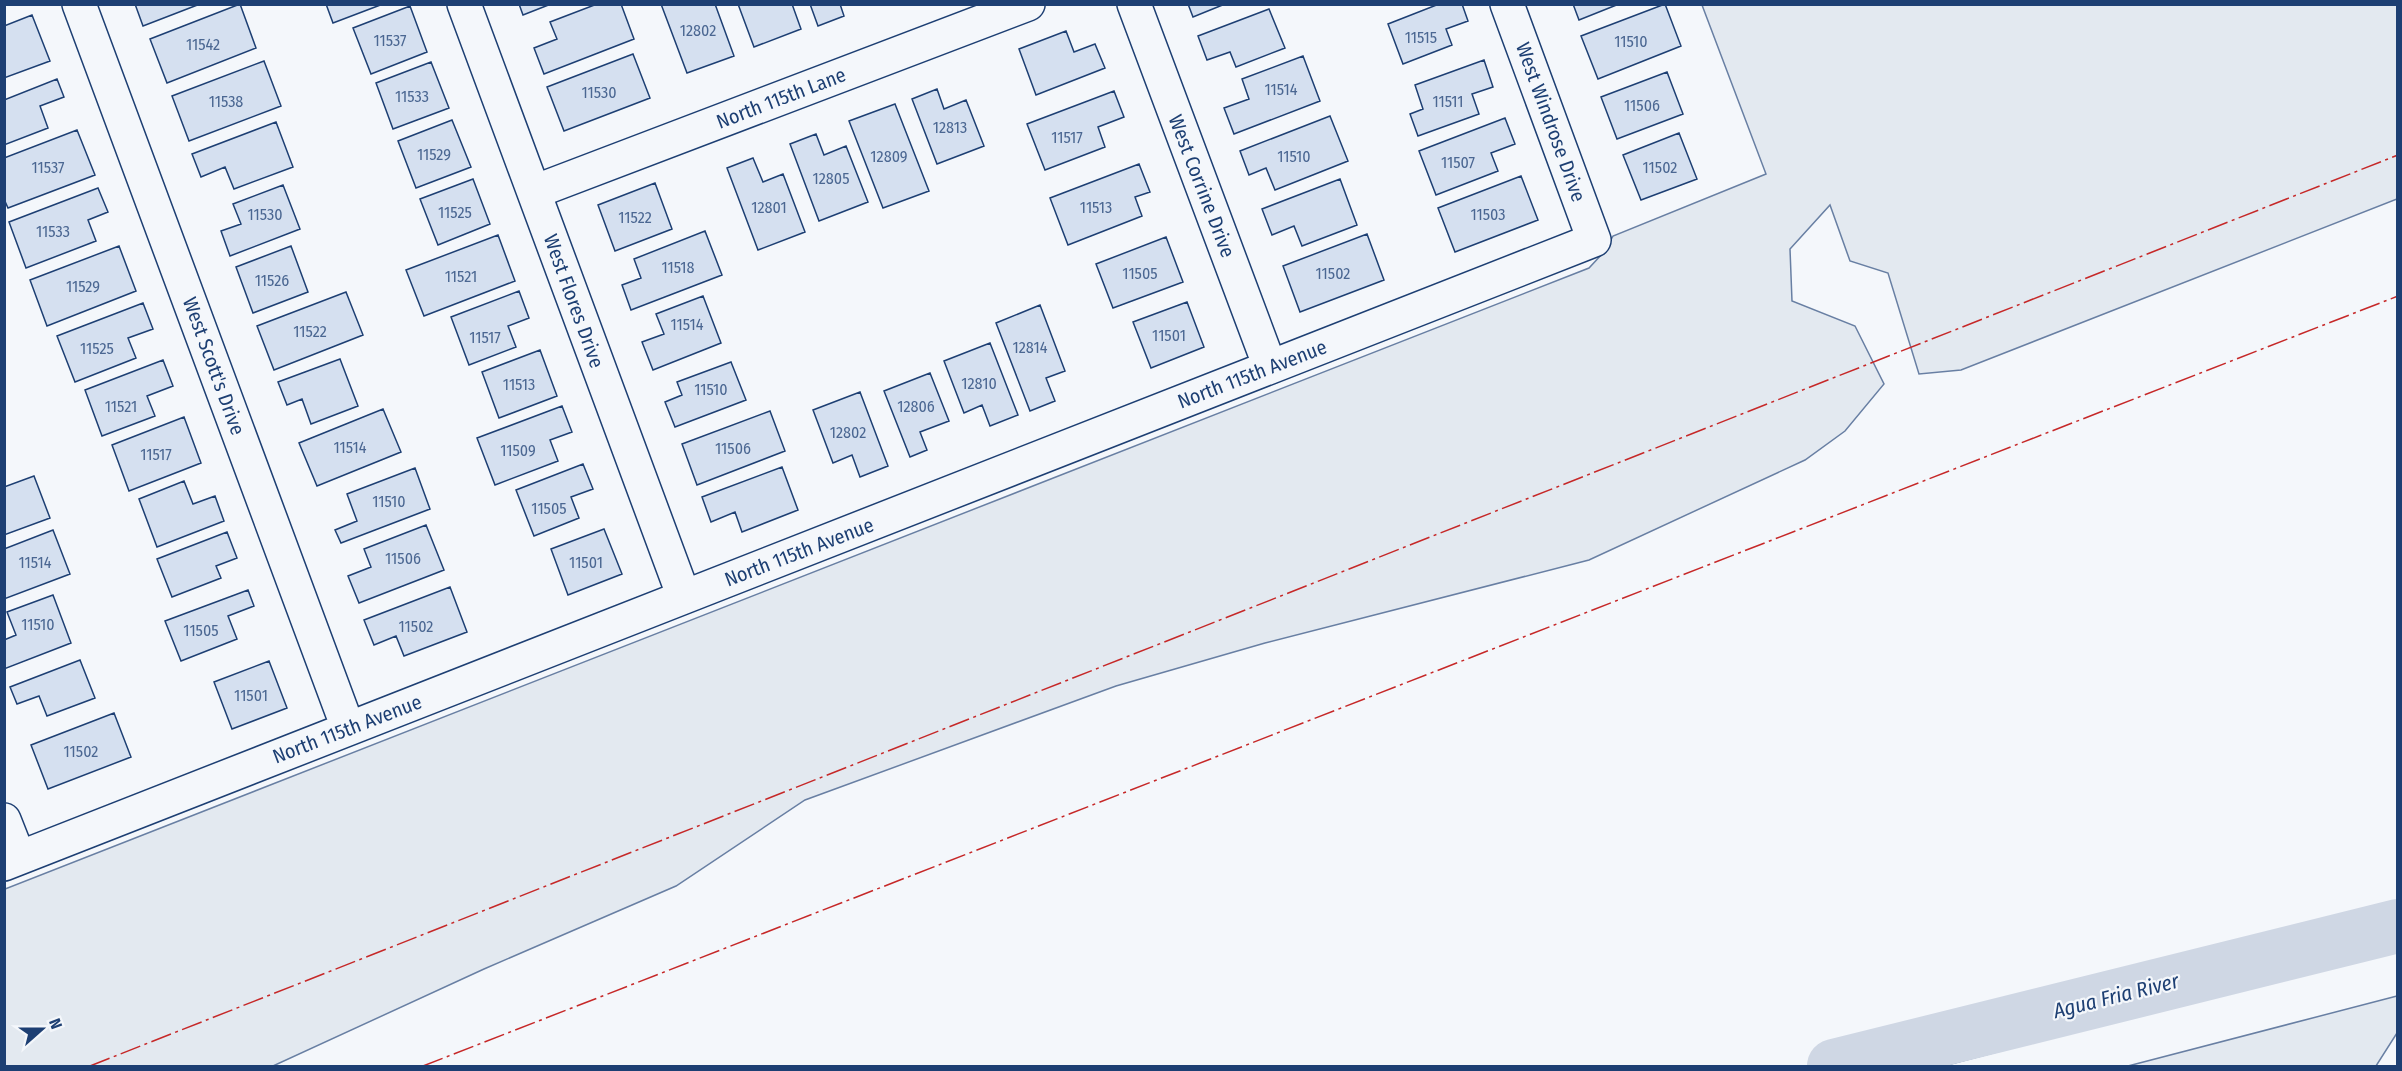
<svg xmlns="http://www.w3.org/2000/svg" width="2402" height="1071" viewBox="0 0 2402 1071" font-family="'Fira Sans Condensed',sans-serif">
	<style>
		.green { fill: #e3e9f0; stroke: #687fa3; stroke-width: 1.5 }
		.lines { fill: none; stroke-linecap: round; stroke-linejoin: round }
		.river { stroke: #cfd7e4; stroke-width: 54 }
		.building { fill: #d5e0f0; stroke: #1d3f73; stroke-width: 1.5 }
		.minor-casing { stroke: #1d3f73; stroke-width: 36 }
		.minor { stroke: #f4f7fb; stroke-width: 33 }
		.power { stroke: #c62828; stroke-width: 1.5; stroke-dasharray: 21 4.5 3 4.5; stroke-linecap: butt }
		.labels { text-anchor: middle; stroke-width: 4.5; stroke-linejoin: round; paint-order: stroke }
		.number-label { font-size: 16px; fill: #4b6792 }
		.street-label { font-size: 20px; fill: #1d3f73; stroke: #f4f7fb }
		.water-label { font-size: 21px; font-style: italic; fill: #1d3f73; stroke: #f4f7fb }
	</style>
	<rect width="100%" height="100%" fill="#f4f7fb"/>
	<!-- green -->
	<path class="green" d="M1702 5H2397V199L1961 370 1919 374 1888 273 1850 261 1830 205 1790 249 1792 301 1855 326 1884 384 1845 431 1805 460 1589 560 1265 643 1116 686 805 800 676 886 484 969 273 1066H5V889L1589 268 1603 253 1613 236 1766 174Z
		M2397 908V947L1947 1065 2180 979 2379 919Z
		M2397 996V1033L2376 1066H2128Z"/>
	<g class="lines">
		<!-- river -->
		<path class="river" d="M1834 1066 2398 926"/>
	</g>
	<!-- building -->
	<path class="building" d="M135 4H200L143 26Z
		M240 4 256 48 167 83 150 39Z
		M326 4H383L333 23Z
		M519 4H551L523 15Z
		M597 4H621L634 39 544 74 534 48 557 39 550 22Z
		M661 4H715L734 56 687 73Z
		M738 4H792L801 29 754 47Z
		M810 4H840L844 16 818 26Z
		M1188 4H1225L1193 17Z
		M1439 4H1462L1468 21 1446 29 1452 45 1403 64 1388 24Z
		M1573 4H1619L1579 20Z
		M1665 4 1681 46 1598 79 1581 36Z
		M410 6 427 52 371 74 353 28Z
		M1269 9 1285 48 1236 67 1230 52 1207 60 1198 36Z
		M32 15 50 61 4 78V26Z
		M1066 31 1074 52 1095 44 1105 68 1036 95 1019 49Z
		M633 54 650 98 564 131 547 87Z
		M1303 56 1320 101 1234 134 1224 108 1249 99 1242 79Z
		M1484 60 1493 87 1472 94 1479 114 1418 136 1410 114 1423 109 1415 85Z
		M264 61 281 106 189 141 172 96Z
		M431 62 449 108 393 129 376 83Z
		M1667 72 1683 114 1617 139 1601 97Z
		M57 79 64 97 40 106 48 128 4 145V100Z
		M937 89 944 109 966 100 984 146 937 164 912 99Z
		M1114 91 1124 117 1098 127 1105 147 1045 170 1027 124Z
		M895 104 929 191 883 208 849 121Z
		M1330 116 1348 161 1275 190 1266 168 1249 175 1240 151Z
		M1505 118 1515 144 1491 153 1498 171 1436 195 1419 151Z
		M452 120 471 167 416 188 398 141Z
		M276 122 293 167 234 189 225 167 201 177 192 154Z
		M77 130 95 175 8 208 4 199V158Z
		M1679 133 1697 179 1641 200 1623 155Z
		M816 134 824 155 846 146 868 202 819 221 790 144Z
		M753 158 763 182 783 174 805 232 758 250 727 168Z
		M1139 164 1150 192 1135 197 1142 216 1068 245 1050 198Z
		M1521 176 1538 220 1455 252 1438 208Z
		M473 179 490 224 438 245 420 199Z
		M1340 179 1357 225 1302 246 1294 226 1272 235 1262 209Z
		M655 183 672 229 615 251 598 205Z
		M283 185 300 229 230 256 221 231 241 224 233 204Z
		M98 188 108 212 88 220 96 241 26 268 9 222Z
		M705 231 722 275 631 310 622 285 641 278 634 259Z
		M1367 234 1384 280 1300 312 1283 266Z
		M498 235 515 281 424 316 406 270Z
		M1166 237 1183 282 1113 308 1096 264Z
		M119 246 136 291 47 326 30 280Z
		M291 246 308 292 253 313 236 267Z
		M519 291 529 318 508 326 516 347 469 365 451 317Z
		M346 292 363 335 274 370 257 326Z
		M703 296 721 343 653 370 642 342 664 334 656 314Z
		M1187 302 1204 347 1151 368 1133 322Z
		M143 303 153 329 128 338 136 358 75 382 57 336Z
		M1040 305 1065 371 1046 378 1055 401 1030 411 996 323Z
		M990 343 1018 415 990 426 982 405 964 413 944 361Z
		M540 350 557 396 499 418 482 372Z
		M340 359 358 406 311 424 302 399 287 405 278 382Z
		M163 360 173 386 147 396 155 416 102 436 85 390Z
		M731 362 746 400 675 427 665 402 682 395 677 382Z
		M930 373 949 421 920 432 927 450 910 457 884 391Z
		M860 392 888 466 860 477 852 455 833 463 813 410Z
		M562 406 572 432 550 440 558 461 495 485 477 438Z
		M383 409 401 452 317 486 299 443Z
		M770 411 785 451 697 485 682 444Z
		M184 417 201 463 129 491 112 445Z
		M583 464 593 489 571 497 579 518 534 536 516 490Z
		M782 467 798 510 742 532 735 512 711 522 702 497Z
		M415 468 430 509 341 543 335 530 357 521 347 494Z
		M34 476 50 518 4 535V487Z
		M184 481 193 504 215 496 224 521 157 547 139 499Z
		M426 525 444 570 359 603 348 576 371 567 364 549Z
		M604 529 622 574 568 595 551 549Z
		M53 530 70 574 4 599V549Z
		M227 532 237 558 216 566 221 578 172 597 157 559Z
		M450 587 467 632 404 656 396 636 374 645 364 620Z
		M248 590 254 606 228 616 237 639 181 661 165 621Z
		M53 595 71 643 4 669V640L16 635 7 612Z
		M80 660 95 698 47 716 39 696 17 704 10 687Z
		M269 661 287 708 232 729 214 682Z
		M114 713 131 757 48 789 31 745Z"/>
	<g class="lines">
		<defs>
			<path id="minor" d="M79 4 348 728
				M464 4 684 597
				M1134 4 1270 367
				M534 192 1028 4
				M4 820 19 858
				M4 864 1594 240 1507 4"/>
		</defs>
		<!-- minor casing -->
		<use href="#minor" class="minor-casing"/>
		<!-- minor -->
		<use href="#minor" class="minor"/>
		<!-- power -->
		<path class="power" d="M90 1066 2398 155
			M423 1066 2398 296"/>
	</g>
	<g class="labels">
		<!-- number labels -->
		<g class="number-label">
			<text x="698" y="36">12802</text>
			<text x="1421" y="43">11515</text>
			<text x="390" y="46">11537</text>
			<text x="1631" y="47">11510</text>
			<text x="203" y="50">11542</text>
			<text x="1281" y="95">11514</text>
			<text x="599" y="98">11530</text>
			<text x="412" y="102">11533</text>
			<text x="226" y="107">11538</text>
			<text x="1448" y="107">11511</text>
			<text x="1642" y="111">11506</text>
			<text x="950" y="133">12813</text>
			<text x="1067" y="143">11517</text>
			<text x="434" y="160">11529</text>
			<text x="889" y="162">12809</text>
			<text x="1294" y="162">11510</text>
			<text x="1458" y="168">11507</text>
			<text x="48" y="173">11537</text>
			<text x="1660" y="173">11502</text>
			<text x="831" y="184">12805</text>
			<text x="769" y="213">12801</text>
			<text x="1096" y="213">11513</text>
			<text x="455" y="218">11525</text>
			<text x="265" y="220">11530</text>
			<text x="1488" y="220">11503</text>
			<text x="635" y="223">11522</text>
			<text x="53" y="237">11533</text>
			<text x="678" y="273">11518</text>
			<text x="1140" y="279">11505</text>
			<text x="1333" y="279">11502</text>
			<text x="461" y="282">11521</text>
			<text x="272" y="286">11526</text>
			<text x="83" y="292">11529</text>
			<text x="687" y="330">11514</text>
			<text x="310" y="337">11522</text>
			<text x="1169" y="341">11501</text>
			<text x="485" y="343">11517</text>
			<text x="1030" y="353">12814</text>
			<text x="97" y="354">11525</text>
			<text x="979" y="389">12810</text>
			<text x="519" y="390">11513</text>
			<text x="711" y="395">11510</text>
			<text x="121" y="412">11521</text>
			<text x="916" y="412">12806</text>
			<text x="848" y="438">12802</text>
			<text x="350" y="453">11514</text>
			<text x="733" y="454">11506</text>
			<text x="518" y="456">11509</text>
			<text x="156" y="460">11517</text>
			<text x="389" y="507">11510</text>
			<text x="549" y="514">11505</text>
			<text x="403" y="564">11506</text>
			<text x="35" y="568">11514</text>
			<text x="586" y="568">11501</text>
			<text x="38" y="630">11510</text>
			<text x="416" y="632">11502</text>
			<text x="201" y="636">11505</text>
			<text x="251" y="701">11501</text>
			<text x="81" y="757">11502</text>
		</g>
		<!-- street labels -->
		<g class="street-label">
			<text transform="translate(781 98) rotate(-21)" y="7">North 115th Lane</text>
			<text transform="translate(1551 122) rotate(70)" y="7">West Windrose Drive</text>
			<text transform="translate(1202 186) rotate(69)" y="7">West Corrine Drive</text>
			<text transform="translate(574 301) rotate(70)" y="7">West Flores Drive</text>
			<text transform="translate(214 366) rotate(70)" y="7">West Scott's Drive</text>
			<text transform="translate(1252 374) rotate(-21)" y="7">North 115th Avenue</text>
			<text transform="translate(799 552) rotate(-21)" y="7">North 115th Avenue</text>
			<text transform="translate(347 729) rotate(-21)" y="7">North 115th Avenue</text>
		</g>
		<!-- water labels -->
		<g class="water-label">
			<text transform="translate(2116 996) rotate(-14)" y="7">Agua Fria River</text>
		</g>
	</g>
	<!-- border -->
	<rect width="2402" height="1071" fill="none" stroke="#1d3f73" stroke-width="12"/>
	<!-- north arrow -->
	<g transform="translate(42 1029) rotate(69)" stroke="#f4f7fb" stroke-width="4.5" paint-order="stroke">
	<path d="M0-4.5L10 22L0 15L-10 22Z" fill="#1d3f73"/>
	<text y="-9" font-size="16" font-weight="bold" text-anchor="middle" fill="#1d3f73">N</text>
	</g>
</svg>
